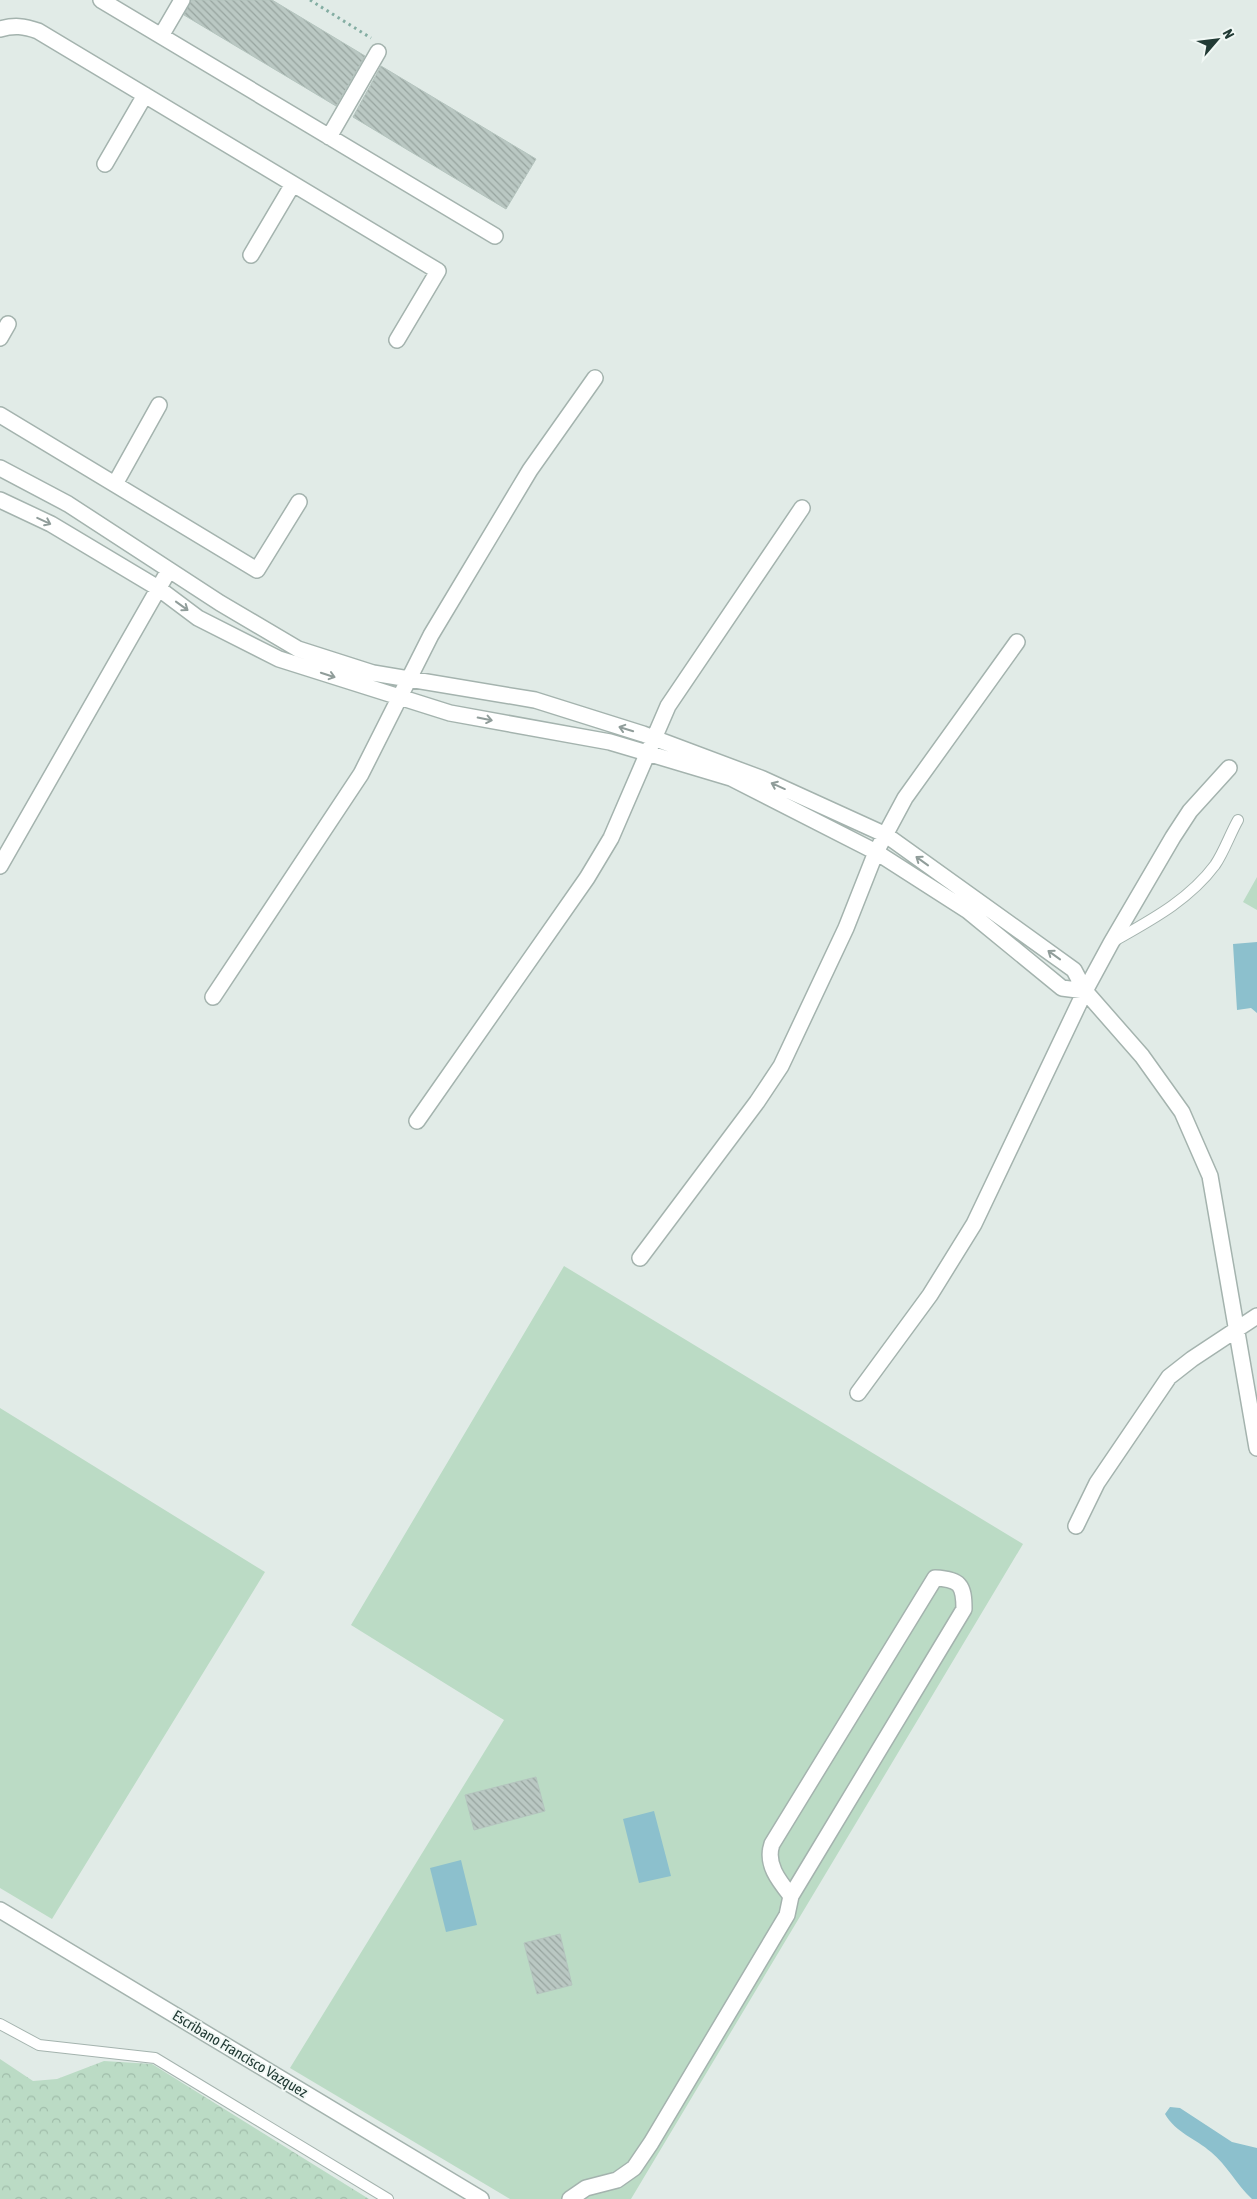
<svg xmlns="http://www.w3.org/2000/svg" width="1257" height="2199" viewBox="0 0 1257 2199" font-family="'Asap Condensed',sans-serif">
	<style>
		.green { fill: #bbdbc5 }
		.park { fill: url(#park-crowns) }
		.water { fill: #8cc0cd }
		.building { fill: url(#building-back-hatch); stroke: #b4c4be }
		.lines { fill: none; stroke-linecap: round; stroke-linejoin: round }
		.lane-casing { stroke: #a4b3ae; stroke-width: 12 }
		.street-casing { stroke: #a4b3ae; stroke-width: 18 }
		.path { stroke: #83ada2; stroke-width: 3; stroke-dasharray: 2.5 4; stroke-linecap: butt }
		.lane { stroke: #fff; stroke-width: 10 }
		.street { stroke: #fff; stroke-width: 15 }
		.oneway { stroke: #909d9a }
		.labels { text-anchor: middle; stroke-width: 4; stroke-linejoin: round; paint-order: stroke }
		.street-label { font-size: 15px; fill: #223b35; stroke: #f1f8f5 }
	</style>
	<defs>
		<pattern id="park-crowns" width="20" height="18" patternUnits="userSpaceOnUse" patternTransform="scale(1.25)"><rect width="20" height="18" fill="#bbdbc5"/><path d="M2 6a3 3 0 1 1 6 0M12 15a3 3 0 1 1 6 0" fill="none" stroke="#a0bdaa"/></pattern>
		<pattern id="building-back-hatch" width="6" height="6" patternUnits="userSpaceOnUse" patternTransform="scale(1.25)"><rect width="6" height="6" fill="#bac8c3"/><path d="M-1 5l2 2M0 0l6 6M5-1l2 2" fill="none" stroke="#97a49f"/></pattern>
	</defs>
	<rect width="100%" height="100%" fill="#e1ebe7"/>
	<!-- green -->
	<path class="green" d="M1257 877V910L1243 902Z
		M564 1266 1023 1544 631 2199H510L290 2068 504 1720 351 1625Z
		M0 1408 265 1572 52 1919 0 1888Z"/>
	<!-- park -->
	<path class="park" d="M0 2059 33 2081 57 2079 104 2061 152 2064 369 2199H0Z"/>
	<!-- water -->
	<path class="water" d="M1257 942V1013L1251 1008 1237 1010 1233 944Z
		M654 1811 671 1876 639 1883 623 1819Z
		M461 1860 477 1925 446 1932 430 1868Z
		M1170 2107 1180 2108 1232 2142 1257 2148V2199H1252C1236 2184 1227 2165 1211 2152 1196 2139 1175 2132 1165 2114Z"/>
	<!-- building -->
	<path class="building" d="M191 0H272L365 56 336 106 184 15Z
		M381 66 536 159 506 209 353 117Z
		M536 1777 545 1811 474 1830 465 1795Z
		M560 1934 572 1985 537 1994 524 1943Z"/>
	<g class="lines">
		<defs>
			<path id="lane" d="M1114 941C1151 920 1189 900 1215 865 1224 852 1230 834 1238 820
				M0 2024 39 2045 155 2058 388 2199"/>
			<path id="street" d="M101 0 495 236
				M0 29C14 25 24 26 38 31L438 271 397 340
				M161 36 182 0
				M329 137 378 52
				M105 164 145 95
				M251 255 293 184
				M0 338 8 324
				M0 415 257 570 299 502
				M0 468 68 504 220 603 298 649 373 673 535 700 643 734 763 779 886 835 1074 970 1085 991 1142 1056 1182 1112 1210 1176 1257 1448
				M115 484 159 405
				M0 500 51 524 158 588 198 618 279 659 450 713 610 742 731 778 876 852 968 911 1062 988 1085 991
				M0 866 169 570
				M213 997 361 774 431 635 530 470 595 378
				M417 1121 587 878 611 838 668 706 802 508
				M640 1258 757 1102 781 1066 846 928 876 852 905 798 1017 642
				M858 1393 930 1295 974 1224 1085 991 1111 943 1173 837 1190 811 1229 768
				M1076 1526 1097 1483 1169 1377 1192 1359 1257 1316
				M0 1910 481 2199
				M570 2199 586 2188 617 2180 634 2168 651 2143 787 1915 791 1896C779 1881 765 1864 772 1844L935 1578C960 1579 964 1585 964 1609L791 1896"/>
		</defs>
		<!-- lane casing -->
		<use href="#lane" class="lane-casing"/>
		<!-- street casing -->
		<use href="#street" class="street-casing"/>
		<!-- path -->
		<path class="path" d="M310 0 371 38"/>
		<!-- lane -->
		<use href="#lane" class="lane"/>
		<!-- street -->
		<use href="#street" class="street"/>
	</g>
	<!-- one-way arrows -->
	<defs><path id="oneway-shaft" d="M-6 0H5M1.5-3L5.5 0L1.5 3" fill="none" stroke-width="1.6" stroke-linecap="round" stroke-linejoin="round" transform="scale(1.25)"/></defs>
	<g class="oneway">
		<use href="#oneway-shaft" transform="translate(44 521) rotate(25)"/>
		<use href="#oneway-shaft" transform="translate(182 606) rotate(36)"/>
		<use href="#oneway-shaft" transform="translate(328 675) rotate(18)"/>
		<use href="#oneway-shaft" transform="translate(485 719) rotate(11)"/>
		<use href="#oneway-shaft" transform="translate(626 729) rotate(-163)"/>
		<use href="#oneway-shaft" transform="translate(778 786) rotate(-156)"/>
		<use href="#oneway-shaft" transform="translate(922 861) rotate(-144)"/>
		<use href="#oneway-shaft" transform="translate(1054 955) rotate(-144)"/>
	</g>
	<g class="labels">
		<!-- street labels -->
		<g class="street-label">
			<text transform="translate(240 2054) rotate(31)" y="5">Escribano Francisco Vazquez</text>
		</g>
	</g>
	<!-- north arrow -->
	<g transform="translate(1217 40) rotate(62)" stroke="#f1f8f5" stroke-width="4" paint-order="stroke">
	<path d="M0-4L9 19L0 12L-9 19Z" fill="#223b35"/>
	<text y="-8" font-size="14" font-weight="bold" text-anchor="middle" fill="#223b35">N</text>
	</g>
</svg>
